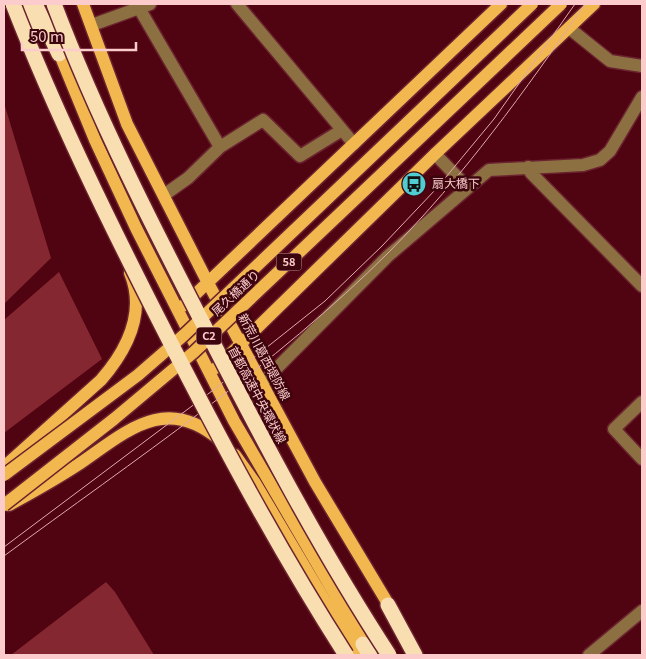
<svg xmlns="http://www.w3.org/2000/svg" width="646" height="659" viewBox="0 0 646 659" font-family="Georgia,'Noto Sans JP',serif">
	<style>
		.green { fill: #852730 }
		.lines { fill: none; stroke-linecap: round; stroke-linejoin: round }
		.minor-casing { stroke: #6b232f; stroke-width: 15 }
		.major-casing { stroke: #6b232f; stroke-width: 15 }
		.highway-casing { stroke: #6b232f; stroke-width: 18 }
		.minor { stroke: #8c7042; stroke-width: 12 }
		.major { stroke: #f2b74f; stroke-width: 12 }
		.highway { stroke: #f9deb2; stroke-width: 15 }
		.tram { stroke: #dfabad; stroke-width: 1 }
		.major-bridge-casing { stroke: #6b232f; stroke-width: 15; stroke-linecap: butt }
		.highway-bridge-casing { stroke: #6b232f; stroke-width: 18; stroke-linecap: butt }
		.major-bridge { stroke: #f2b74f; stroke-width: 12 }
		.highway-bridge { stroke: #f9deb2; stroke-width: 15 }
		.labels { text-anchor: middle; stroke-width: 5; stroke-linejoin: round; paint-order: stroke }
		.shield { fill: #3d050d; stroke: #c29092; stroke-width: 1 }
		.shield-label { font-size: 11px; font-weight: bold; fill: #fbcccb }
		.poi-label { font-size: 12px; fill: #fbcccb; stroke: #3d050d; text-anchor: start }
		.street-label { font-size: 12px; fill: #fbcccb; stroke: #3d050d }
	</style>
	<rect width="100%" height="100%" fill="#500311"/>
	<!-- green -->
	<path class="green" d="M4 103 51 258 4 304Z
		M59 272 102 359 4 433V320Z
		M106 582 115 592 154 655H11Z"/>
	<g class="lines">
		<defs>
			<path id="minor" d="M237 4 354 144
				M139 8 220 147
				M92 25 150 4
				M569 28 610 61 642 66
				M435 154 468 188
				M528 167 531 173 642 286
				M164 195 188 178 220 147 263 120 300 156 342 130
				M263 382 388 256 489 170 583 165 600 160 610 151 642 97
				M642 402 614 429 642 459
				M589 655 642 611"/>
			<path id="major" d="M83 4 127 124 208 283 315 482 393 612
				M56 45 95 140 136 228 234 421 368 651
				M183 306 501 4
				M216 368 435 154 594 4
				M235 455 255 483 357 655
				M4 467 101 380C127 350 146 312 130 273
				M9 505C33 492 56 479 79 464 127 431 166 393 221 441"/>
			<path id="highway" d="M27 4 33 34
				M35 4 59 54
				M388 605 415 655
				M363 644 370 655"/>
		</defs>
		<!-- minor casing -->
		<use href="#minor" class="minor-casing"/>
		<!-- major casing -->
		<use href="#major" class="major-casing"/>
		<!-- highway casing -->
		<use href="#highway" class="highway-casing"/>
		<!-- minor -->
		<use href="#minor" class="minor"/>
		<!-- major -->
		<use href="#major" class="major"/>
		<!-- highway -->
		<use href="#highway" class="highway"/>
		<!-- tram -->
		<path class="tram" d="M4 547 212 391 325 301 382 246 436 189 494 119 575 4
			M4 556C133 461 276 365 389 252 464 176 525 91 585 4"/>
		<defs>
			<path id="major-bridge" d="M4 475 138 375 184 335 532 4
				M4 505 114 419 194 352 561 4"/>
			<path id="highway-bridge" d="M13 4C56 114 108 220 162 326 219 438 278 549 346 655
				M54 4C98 120 154 229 211 339 266 446 323 554 389 655"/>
		</defs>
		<!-- major-bridge casing -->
		<use href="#major-bridge" class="major-bridge-casing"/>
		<!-- highway-bridge casing -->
		<use href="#highway-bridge" class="highway-bridge-casing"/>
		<!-- major-bridge -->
		<use href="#major-bridge" class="major-bridge"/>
		<!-- highway-bridge -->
		<use href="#highway-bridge" class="highway-bridge"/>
	</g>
	<!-- icons -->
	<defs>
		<symbol id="bus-disc" viewBox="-11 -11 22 22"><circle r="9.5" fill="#51ccd1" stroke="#3d050d"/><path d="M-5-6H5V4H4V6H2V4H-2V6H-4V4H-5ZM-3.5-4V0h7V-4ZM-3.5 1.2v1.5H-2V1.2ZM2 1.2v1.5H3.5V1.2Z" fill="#111"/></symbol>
	</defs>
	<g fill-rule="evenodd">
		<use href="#bus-disc" x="400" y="170" width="28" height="28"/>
	</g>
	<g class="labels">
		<!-- shield labels -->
		<g class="shield">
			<rect x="276.5" y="253.5" width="25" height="17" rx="4"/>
			<rect x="196.5" y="327.5" width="25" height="17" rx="4"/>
		</g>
		<g class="shield-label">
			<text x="289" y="266">58</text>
			<text x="209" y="340">C2</text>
		</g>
		<!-- poi labels -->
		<g class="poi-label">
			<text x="432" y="188">扇大橋下</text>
		</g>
		<!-- street labels -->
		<g class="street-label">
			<text transform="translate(236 293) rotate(-43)" y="4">尾久橋通り</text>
			<text transform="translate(264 357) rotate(62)" y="4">新荒川葛西堤防線</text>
			<text transform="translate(257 395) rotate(62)" y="4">首都高速中央環状線</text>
		</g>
	</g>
	<!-- border -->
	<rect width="646" height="659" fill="none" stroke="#fbcccb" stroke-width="10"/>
	<!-- scale -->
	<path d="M22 42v8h114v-8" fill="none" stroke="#fbcccb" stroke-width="2.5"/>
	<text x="30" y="42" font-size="15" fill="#fbcccb" stroke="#3d050d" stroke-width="4" paint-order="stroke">50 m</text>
</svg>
